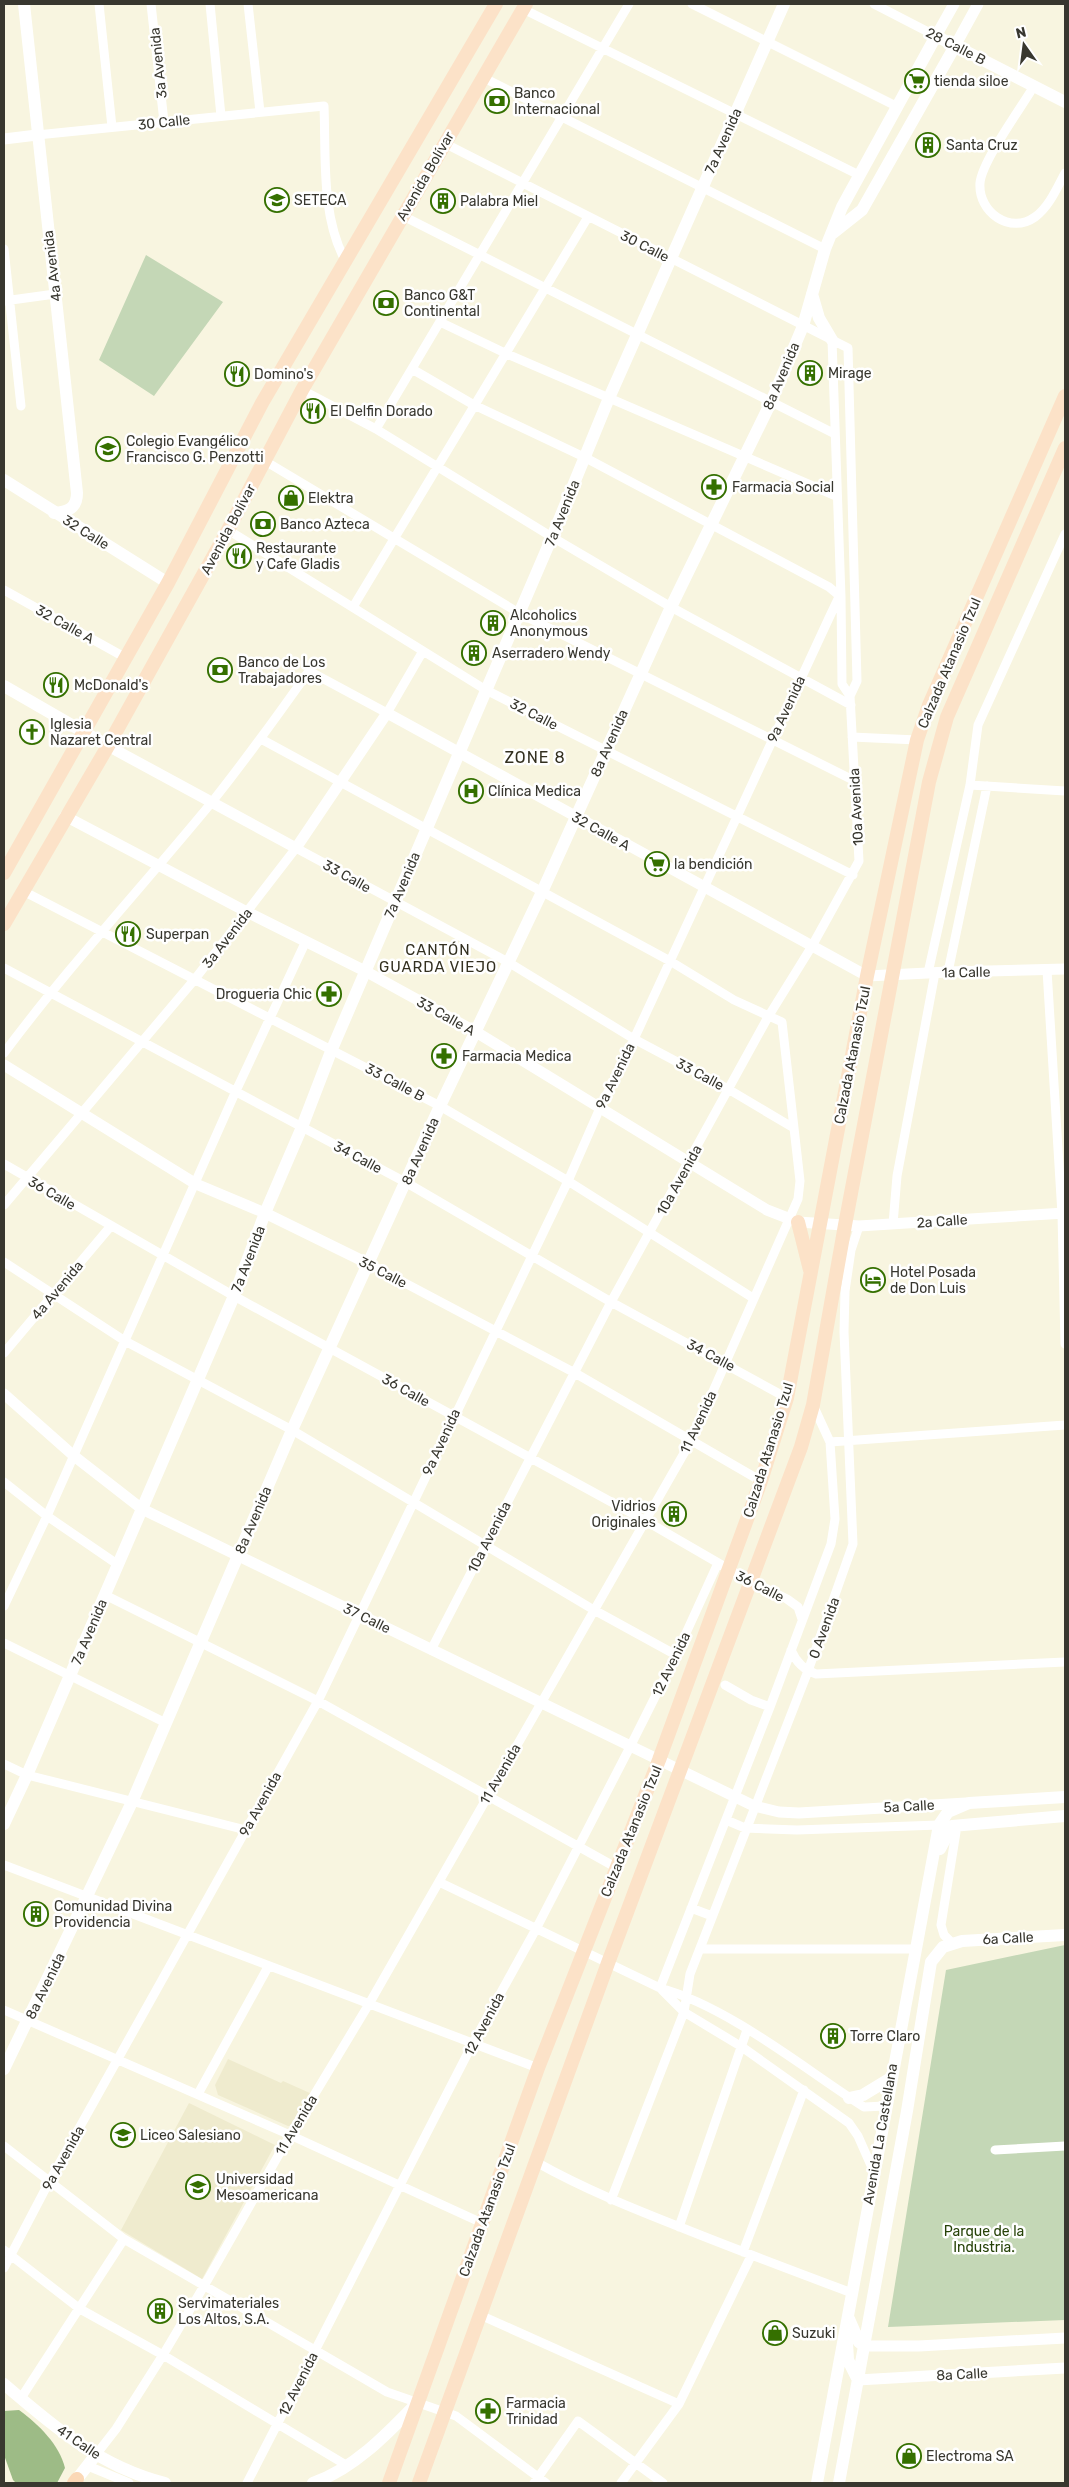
<svg xmlns="http://www.w3.org/2000/svg" width="1069" height="2487" viewBox="0 0 1069 2487" font-family="Rubik,sans-serif">
	<style>
		.built { fill: #efebce }
		.green { fill: #c4d7b6 }
		.forest { fill: #9dbb86 }
		.lines { fill: none; stroke-linecap: round; stroke-linejoin: round }
		.minor { stroke: #fff; stroke-width: 9 }
		.tertiary { stroke: #fff; stroke-width: 11 }
		.secondary { stroke: #fff; stroke-width: 12 }
		.primary { stroke: #fce2c8; stroke-width: 14 }
		.trunk { stroke: #fbd8b6; stroke-width: 14 }
		.labels { text-anchor: middle; stroke-width: 5; stroke-linejoin: round; paint-order: stroke }
		.street-label { font-size: 14px; fill: #38372f; stroke: #fff }
		.poi-label { font-size: 14px; fill: #38372f; stroke: #fff; text-anchor: start }
		.park-label { font-size: 14px; fill: #274309; stroke: #fff }
		.neighbourhood-label { font-size: 15px; letter-spacing: 1px; fill: #333020; stroke: #fff }
		.quarter-label { font-size: 16px; letter-spacing: 1px; fill: #333020; stroke: #fff }
	</style>
	<rect width="100%" height="100%" fill="#f8f5e0"/>
	<!-- built -->
	<path class="built" d="M228 2059 281 2083 283 2081 312 2094 295 2125 288 2126 218 2095 215 2085Z
		M189 2103 275 2145 202 2279 121 2230Z"/>
	<!-- green -->
	<path class="green" d="M146 255 223 302 154 396 99 360Z
		M1065 1945V2320L888 2327 946 1970Z"/>
	<!-- forest -->
	<path class="forest" d="M19 2410C39 2425 59 2444 65 2468L57 2483H16L13 2480 4 2455V2411Z"/>
	<g class="lines">
		<!-- minor -->
		<path class="minor" d="M99 4 112 127
			M151 4 164 122
			M210 4 221 116
			M248 4 260 112
			M692 4 896 106
			M874 4 936 36
			M523 9 859 175
			M482 77 825 249
			M1034 86C1021 108 982 161 980 183 978 212 1010 235 1035 217 1049 207 1057 188 1065 173
			M37 135 324 106C326 156 321 216 345 260
			M403 216 835 434
			M4 249 21 406
			M4 301 55 294
			M440 322 505 353 836 496
			M832 340 841 597 842 684 850 696
			M302 390 376 429 552 537 671 607 851 705
			M376 429 629 4
			M265 461 519 613 855 781
			M228 530 486 690 853 875
			M4 590 126 658
			M353 607 588 217
			M852 737 917 740
			M970 785 1065 791
			M23 891 440 1106 568 1181 753 1298
			M4 968 407 1183 611 1302 787 1398
			M1047 970 1062 1214 1065 1344
			M948 972 987 786
			M928 973 970 785 978 725 1065 534
			M4 1053C69 966 143 886 212 802 246 759 278 715 309 671L387 713 423 651
			M4 1164 234 1296 646 1521 739 1575 787 1599 798 1607 802 1619
			M4 1205 195 979 296 848 508 962 634 1039 728 1089 792 1127
			M893 1224 897 1176 935 973
			M4 1262 125 1341 292 1430 594 1610 676 1655
			M369 1264 575 1373 761 1481
			M4 1353 110 1227
			M830 1442 1065 1425
			M4 1482 47 1516 117 1564
			M105 1595 318 1701 617 1868
			M4 1606 47 1516 235 1093 306 941
			M4 1643 166 1723
			M431 1650 611 1302 768 1017 812 946 859 861 850 696 857 681 848 348 444 143
			M791 1650C796 1662 804 1670 816 1674L1065 1662
			M725 1685 751 1700 770 1707
			M4 1764 27 1775 246 1830
			M726 1820 745 1828 797 1830 939 1825 955 1837
			M4 1865 538 2068
			M439 1882 660 1988C729 2007 803 2068 864 2107L885 2106
			M691 1908 712 1916
			M952 1943 944 1935 941 1925 956 1832
			M700 1949H916
			M660 1988 770 1707 831 1544 835 1519 830 1442 813 1405
			M662 1990 684 2012 742 2047 849 2123 858 2136 873 2170
			M4 2010 290 2135 482 2223
			M198 2094 268 1967
			M4 2146 124 2239 387 2392 456 2416 546 2483
			M995 2150 1065 2146
			M536 2162C584 2189 634 2209 685 2229 740 2251 796 2272 852 2293
			M611 2200 684 2012 690 1974 808 1671 853 1544 844 1332 845 1291 851 1250 859 1226
			M679 2227 747 2030
			M4 2250 80 2309 163 2355 346 2465
			M743 2252 804 2090
			M4 2268 49 2182 318 1701 568 1181 600 1108 634 1039 829 618 838 599 841 597 829 587 584 457 474 405 412 369
			M480 2315 679 2404
			M21 2398 124 2239
			M95 2456 116 2429 163 2355 204 2286 290 2135 369 2004 691 1441 798 1199 800 1181 782 1022 734 1000 670 961 261 739
			M88 2466 129 2483
			M247 2483 473 2043 536 1929 630 1747 676 1655 718 1563
			M534 2483 578 2421 663 2483
			M621 2483 679 2404 751 2256"/>
		<!-- tertiary -->
		<path class="tertiary" d="M936 36 954 4
			M955 46 978 4
			M4 139 37 135
			M108 746 296 848 387 713 867 976 948 972 1065 969
			M65 816 247 912 365 971 476 1032 767 1210 798 1222 859 1226 1065 1213
			M4 1065 196 1184 265 1213 369 1264
			M4 1394 74 1456 142 1509 754 1806 779 1812 799 1813 966 1803
			M864 2346H919L1065 2338
			M858 2380 1065 2368"/>
		<!-- secondary -->
		<path class="secondary" d="M24 4 77 493C77 508 68 512 54 513
			M833 233 862 210 955 46
			M812 294 819 318 832 340
			M4 480 168 583
			M4 686 108 746
			M4 1824 27 1775 234 1296 265 1213 302 1127 332 1049 552 537 609 398 784 4
			M940 1849 952 1826 1065 1816
			M4 2069 132 1802 292 1430 440 1106 542 892 671 607 771 402 803 326 825 249 842 207 936 36 1065 102
			M849 2098 863 2095 891 2078
			M849 2319 859 2342 864 2346
			M847 2342 848 2360 858 2380
			M4 2384C54 2427 99 2466 165 2483
			M76 2483 77 2479 95 2456
			M313 2483C354 2469 388 2433 417 2403
			M817 2483 939 1825 948 1812 969 1803 1065 1797
			M839 2483 907 2111 931 1962 943 1947 962 1941 1065 1935"/>
		<!-- primary -->
		<path class="primary" d="M4 873 168 583 262 403 496 4
			M4 924 108 746 228 530 302 390 526 4
			M798 1222 810 1270
			M389 2483 538 2068 659 1760 761 1481 787 1398 867 976 917 740 929 705 1065 396
			M419 2483 608 1963 801 1447 813 1405 845 1225 929 782 947 717 1065 448"/>
		<!-- trunk -->
		<path class="trunk" d="M74 2483 77 2479"/>
	</g>
	<!-- icons -->
	<defs>
		<symbol id="supermarket-ring" viewBox="-11 -11 22 22"><circle r="9.5" fill="#fff" stroke="#357000" stroke-width="1.5"/><path d="M-6-5.5h2.5l.6 2H6L4.5 2H-2.5L-4.4-4H-6ZM-1.5 3.2a1.3 1.3 0 1 0 .1 0ZM3 3.2a1.3 1.3 0 1 0 .1 0Z" fill="#357000"/></symbol>
		<symbol id="bank-ring" viewBox="-11 -11 22 22"><circle r="9.5" fill="#fff" stroke="#357000" stroke-width="1.5"/><path d="M-6-4H6V4H-6ZM0-2.3a2.3 2.3 0 1 0 0 4.6a2.3 2.3 0 1 0 0-4.6Z" fill="#357000"/></symbol>
		<symbol id="building-ring" viewBox="-11 -11 22 22"><circle r="9.5" fill="#fff" stroke="#357000" stroke-width="1.5"/><path d="M-4-6H4V6H1V3H-1V6H-4ZM-2.5-4.3h1.7v1.8h-1.7ZM.8-4.3h1.7v1.8H.8ZM-2.5-1h1.7V.8h-1.7ZM.8-1h1.7V.8H.8Z" fill="#357000"/></symbol>
		<symbol id="school-ring" viewBox="-11 -11 22 22"><circle r="9.5" fill="#fff" stroke="#357000" stroke-width="1.5"/><path d="M0-5L7-2L0 1L-7-2ZM-4 1L0 2.5L4 1V4Q0 6-4 4Z" fill="#357000"/></symbol>
		<symbol id="restaurant-ring" viewBox="-11 -11 22 22"><circle r="9.5" fill="#fff" stroke="#357000" stroke-width="1.5"/><path d="M-5-6h1v4h1v-4h1v4h1v-4h1v5L-1.5 .5V6h-2V.5L-5-1ZM5-6V6H3V1.5H1.5Q1.5-4 5-6Z" fill="#357000"/></symbol>
		<symbol id="pharmacy-ring" viewBox="-11 -11 22 22"><circle r="9.5" fill="#fff" stroke="#357000" stroke-width="1.5"/><path d="M-2-6h4v4h4v4h-4v4h-4v-4h-4v-4h4Z" fill="#357000"/></symbol>
		<symbol id="shop-ring" viewBox="-11 -11 22 22"><circle r="9.5" fill="#fff" stroke="#357000" stroke-width="1.5"/><path d="M-5-2.5h2.3a2.7 3.5 0 0 1 5.4 0H5L5.5 6h-11ZM-1.5-2.5h3a1.5 2.3 0 0 0-3 0Z" fill="#357000"/></symbol>
		<symbol id="church-ring" viewBox="-11 -11 22 22"><circle r="9.5" fill="#fff" stroke="#357000" stroke-width="1.5"/><path d="M-1.2-6h2.4v3.5h3.3v2.4h-3.3V6h-2.4V-.1h-3.3v-2.4h3.3Z" fill="#357000"/></symbol>
		<symbol id="hospital-ring" viewBox="-11 -11 22 22"><circle r="9.5" fill="#fff" stroke="#357000" stroke-width="1.5"/><path d="M-5-5h3v3.5h4V-5h3V5h-3V1.5h-4V5h-3Z" fill="#357000"/></symbol>
		<symbol id="hotel-ring" viewBox="-11 -11 22 22"><circle r="9.5" fill="#fff" stroke="#357000" stroke-width="1.5"/><path d="M-6-4.5h1.5V1H6V5H4.5V3h-9V5H-6ZM-4 0a1.8 1.8 0 1 1 3.6 0ZM.5 0V-2.5h3Q6-2.5 6 0Z" fill="#357000"/></symbol>
		<symbol id="university-ring" viewBox="-11 -11 22 22"><circle r="9.5" fill="#fff" stroke="#357000" stroke-width="1.5"/><path d="M0-5L7-2L0 1L-7-2ZM-4 1L0 2.5L4 1V4Q0 6-4 4Z" fill="#357000"/></symbol>
	</defs>
	<g fill-rule="evenodd">
		<use href="#supermarket-ring" x="903" y="67" width="28" height="28"/>
		<use href="#bank-ring" x="483" y="87" width="28" height="28"/>
		<use href="#building-ring" x="914" y="131" width="28" height="28"/>
		<use href="#school-ring" x="263" y="186" width="28" height="28"/>
		<use href="#building-ring" x="429" y="187" width="28" height="28"/>
		<use href="#bank-ring" x="372" y="289" width="28" height="28"/>
		<use href="#building-ring" x="796" y="359" width="28" height="28"/>
		<use href="#restaurant-ring" x="223" y="360" width="28" height="28"/>
		<use href="#restaurant-ring" x="299" y="397" width="28" height="28"/>
		<use href="#school-ring" x="94" y="435" width="28" height="28"/>
		<use href="#pharmacy-ring" x="700" y="473" width="28" height="28"/>
		<use href="#shop-ring" x="277" y="484" width="28" height="28"/>
		<use href="#bank-ring" x="249" y="510" width="28" height="28"/>
		<use href="#restaurant-ring" x="225" y="542" width="28" height="28"/>
		<use href="#building-ring" x="479" y="609" width="28" height="28"/>
		<use href="#building-ring" x="460" y="639" width="28" height="28"/>
		<use href="#bank-ring" x="206" y="656" width="28" height="28"/>
		<use href="#restaurant-ring" x="42" y="671" width="28" height="28"/>
		<use href="#church-ring" x="18" y="718" width="28" height="28"/>
		<use href="#hospital-ring" x="457" y="777" width="28" height="28"/>
		<use href="#supermarket-ring" x="643" y="850" width="28" height="28"/>
		<use href="#restaurant-ring" x="114" y="920" width="28" height="28"/>
		<use href="#pharmacy-ring" x="315" y="980" width="28" height="28"/>
		<use href="#pharmacy-ring" x="430" y="1042" width="28" height="28"/>
		<use href="#hotel-ring" x="859" y="1266" width="28" height="28"/>
		<use href="#building-ring" x="660" y="1500" width="28" height="28"/>
		<use href="#building-ring" x="22" y="1900" width="28" height="28"/>
		<use href="#building-ring" x="819" y="2022" width="28" height="28"/>
		<use href="#school-ring" x="109" y="2121" width="28" height="28"/>
		<use href="#university-ring" x="184" y="2173" width="28" height="28"/>
		<use href="#building-ring" x="146" y="2297" width="28" height="28"/>
		<use href="#shop-ring" x="761" y="2319" width="28" height="28"/>
		<use href="#pharmacy-ring" x="474" y="2397" width="28" height="28"/>
		<use href="#shop-ring" x="895" y="2442" width="28" height="28"/>
	</g>
	<g class="labels">
		<!-- street labels -->
		<g class="street-label">
			<text transform="translate(956 46) rotate(27)" y="5">28 Calle B</text>
			<text transform="translate(158 63) rotate(-96)" y="5">3a Avenida</text>
			<text transform="translate(164 122) rotate(-6)" y="5">30 Calle</text>
			<text transform="translate(723 141) rotate(-66)" y="5">7a Avenida</text>
			<text transform="translate(425 176) rotate(-60)" y="5">Avenida Bolívar</text>
			<text transform="translate(645 246) rotate(27)" y="5">30 Calle</text>
			<text transform="translate(52 266) rotate(-97)" y="5">4a Avenida</text>
			<text transform="translate(781 376) rotate(-67)" y="5">8a Avenida</text>
			<text transform="translate(562 513) rotate(-68)" y="5">7a Avenida</text>
			<text transform="translate(228 529) rotate(-62)" y="5">Avenida Bolívar</text>
			<text transform="translate(86 532) rotate(32)" y="5">32 Calle</text>
			<text transform="translate(65 624) rotate(29)" y="5">32 Calle A</text>
			<text transform="translate(949 663) rotate(-67)" y="5">Calzada Atanasio Tzul</text>
			<text transform="translate(786 709) rotate(-65)" y="5">9a Avenida</text>
			<text transform="translate(534 714) rotate(27)" y="5">32 Calle</text>
			<text transform="translate(609 743) rotate(-66)" y="5">8a Avenida</text>
			<text transform="translate(856 807) rotate(-93)" y="5">10a Avenida</text>
			<text transform="translate(601 831) rotate(29)" y="5">32 Calle A</text>
			<text transform="translate(347 876) rotate(29)" y="5">33 Calle</text>
			<text transform="translate(402 885) rotate(-67)" y="5">7a Avenida</text>
			<text transform="translate(227 938) rotate(-52)" y="5">3a Avenida</text>
			<text transform="translate(966 972) rotate(-1)" y="5">1a Calle</text>
			<text transform="translate(446 1016) rotate(29)" y="5">33 Calle A</text>
			<text transform="translate(852 1055) rotate(-79)" y="5">Calzada Atanasio Tzul</text>
			<text transform="translate(700 1074) rotate(28)" y="5">33 Calle</text>
			<text transform="translate(615 1076) rotate(-64)" y="5">9a Avenida</text>
			<text transform="translate(395 1082) rotate(28)" y="5">33 Calle B</text>
			<text transform="translate(420 1151) rotate(-66)" y="5">8a Avenida</text>
			<text transform="translate(358 1157) rotate(28)" y="5">34 Calle</text>
			<text transform="translate(679 1180) rotate(-61)" y="5">10a Avenida</text>
			<text transform="translate(52 1193) rotate(30)" y="5">36 Calle</text>
			<text transform="translate(942 1221) rotate(-4)" y="5">2a Calle</text>
			<text transform="translate(248 1259) rotate(-69)" y="5">7a Avenida</text>
			<text transform="translate(383 1272) rotate(27)" y="5">35 Calle</text>
			<text transform="translate(57 1290) rotate(-50)" y="5">4a Avenida</text>
			<text transform="translate(711 1355) rotate(28)" y="5">34 Calle</text>
			<text transform="translate(406 1390) rotate(29)" y="5">36 Calle</text>
			<text transform="translate(698 1422) rotate(-65)" y="5">11 Avenida</text>
			<text transform="translate(441 1442) rotate(-65)" y="5">9a Avenida</text>
			<text transform="translate(768 1450) rotate(-73)" y="5">Calzada Atanasio Tzul</text>
			<text transform="translate(253 1520) rotate(-67)" y="5">8a Avenida</text>
			<text transform="translate(489 1537) rotate(-63)" y="5">10a Avenida</text>
			<text transform="translate(760 1586) rotate(27)" y="5">36 Calle</text>
			<text transform="translate(367 1618) rotate(26)" y="5">37 Calle</text>
			<text transform="translate(824 1628) rotate(-70)" y="5">0 Avenida</text>
			<text transform="translate(89 1632) rotate(-67)" y="5">7a Avenida</text>
			<text transform="translate(671 1664) rotate(-64)" y="5">12 Avenida</text>
			<text transform="translate(500 1774) rotate(-60)" y="5">11 Avenida</text>
			<text transform="translate(260 1804) rotate(-61)" y="5">9a Avenida</text>
			<text transform="translate(909 1806) rotate(-3)" y="5">5a Calle</text>
			<text transform="translate(631 1831) rotate(-68)" y="5">Calzada Atanasio Tzul</text>
			<text transform="translate(1008 1938) rotate(-3)" y="5">6a Calle</text>
			<text transform="translate(45 1986) rotate(-64)" y="5">8a Avenida</text>
			<text transform="translate(484 2024) rotate(-62)" y="5">12 Avenida</text>
			<text transform="translate(296 2125) rotate(-59)" y="5">11 Avenida</text>
			<text transform="translate(880 2134) rotate(-80)" y="5">Avenida La Castellana</text>
			<text transform="translate(63 2158) rotate(-61)" y="5">9a Avenida</text>
			<text transform="translate(487 2210) rotate(-70)" y="5">Calzada Atanasio Tzul</text>
			<text transform="translate(962 2374) rotate(-3)" y="5">8a Calle</text>
			<text transform="translate(298 2384) rotate(-63)" y="5">12 Avenida</text>
			<text transform="translate(79 2442) rotate(34)" y="5">41 Calle</text>
		</g>
		<!-- poi labels -->
		<g class="poi-label">
			<text x="934" y="86">tienda siloe</text>
			<text x="514" y="98">Banco<tspan x="514" dy="16">Internacional</tspan></text>
			<text x="946" y="150">Santa Cruz</text>
			<text x="294" y="205">SETECA</text>
			<text x="460" y="206">Palabra Miel</text>
			<text x="404" y="300">Banco G&amp;T<tspan x="404" dy="16">Continental</tspan></text>
			<text x="828" y="378">Mirage</text>
			<text x="254" y="379">Domino's</text>
			<text x="330" y="416">El Delfin Dorado</text>
			<text x="126" y="446">Colegio Evangélico<tspan x="126" dy="16">Francisco G. Penzotti</tspan></text>
			<text x="732" y="492">Farmacia Social</text>
			<text x="308" y="503">Elektra</text>
			<text x="280" y="529">Banco Azteca</text>
			<text x="256" y="553">Restaurante<tspan x="256" dy="16">y Cafe Gladis</tspan></text>
			<text x="510" y="620">Alcoholics<tspan x="510" dy="16">Anonymous</tspan></text>
			<text x="492" y="658">Aserradero Wendy</text>
			<text x="238" y="667">Banco de Los<tspan x="238" dy="16">Trabajadores</tspan></text>
			<text x="74" y="690">McDonald's</text>
			<text x="50" y="729">Iglesia<tspan x="50" dy="16">Nazaret Central</tspan></text>
			<text x="488" y="796">Clínica Medica</text>
			<text x="674" y="869">la bendición</text>
			<text x="146" y="939">Superpan</text>
			<text x="312" y="999" text-anchor="end">Drogueria Chic</text>
			<text x="462" y="1061">Farmacia Medica</text>
			<text x="890" y="1277">Hotel Posada<tspan x="890" dy="16">de Don Luis</tspan></text>
			<text x="656" y="1511" text-anchor="end">Vidrios<tspan x="656" dy="16">Originales</tspan></text>
			<text x="54" y="1911">Comunidad Divina<tspan x="54" dy="16">Providencia</tspan></text>
			<text x="850" y="2041">Torre Claro</text>
			<text x="140" y="2140">Liceo Salesiano</text>
			<text x="216" y="2184">Universidad<tspan x="216" dy="16">Mesoamericana</tspan></text>
			<text x="178" y="2308">Servimateriales<tspan x="178" dy="16">Los Altos, S.A.</tspan></text>
			<text x="792" y="2338">Suzuki</text>
			<text x="506" y="2408">Farmacia<tspan x="506" dy="16">Trinidad</tspan></text>
			<text x="926" y="2461">Electroma SA</text>
		</g>
		<!-- park labels -->
		<g class="park-label">
			<text x="984" y="2236">Parque de la<tspan x="984" dy="16">Industria.</tspan></text>
		</g>
		<!-- neighbourhood labels -->
		<g class="neighbourhood-label">
			<text x="438" y="955">CANTÓN<tspan x="438" dy="17">GUARDA VIEJO</tspan></text>
		</g>
		<!-- quarter labels -->
		<g class="quarter-label">
			<text x="535" y="763">ZONE 8</text>
		</g>
	</g>
	<!-- border -->
	<rect width="1069" height="2487" fill="none" stroke="#38372f" stroke-width="10"/>
	<!-- north arrow -->
	<g transform="translate(1024 45) rotate(346)" stroke="#ffffff" stroke-width="4" paint-order="stroke">
	<path d="M0-4L9 19L0 12L-9 19Z" fill="#38372f"/>
	<text y="-8" font-size="14" font-weight="bold" text-anchor="middle" fill="#38372f">N</text>
	</g>
</svg>
